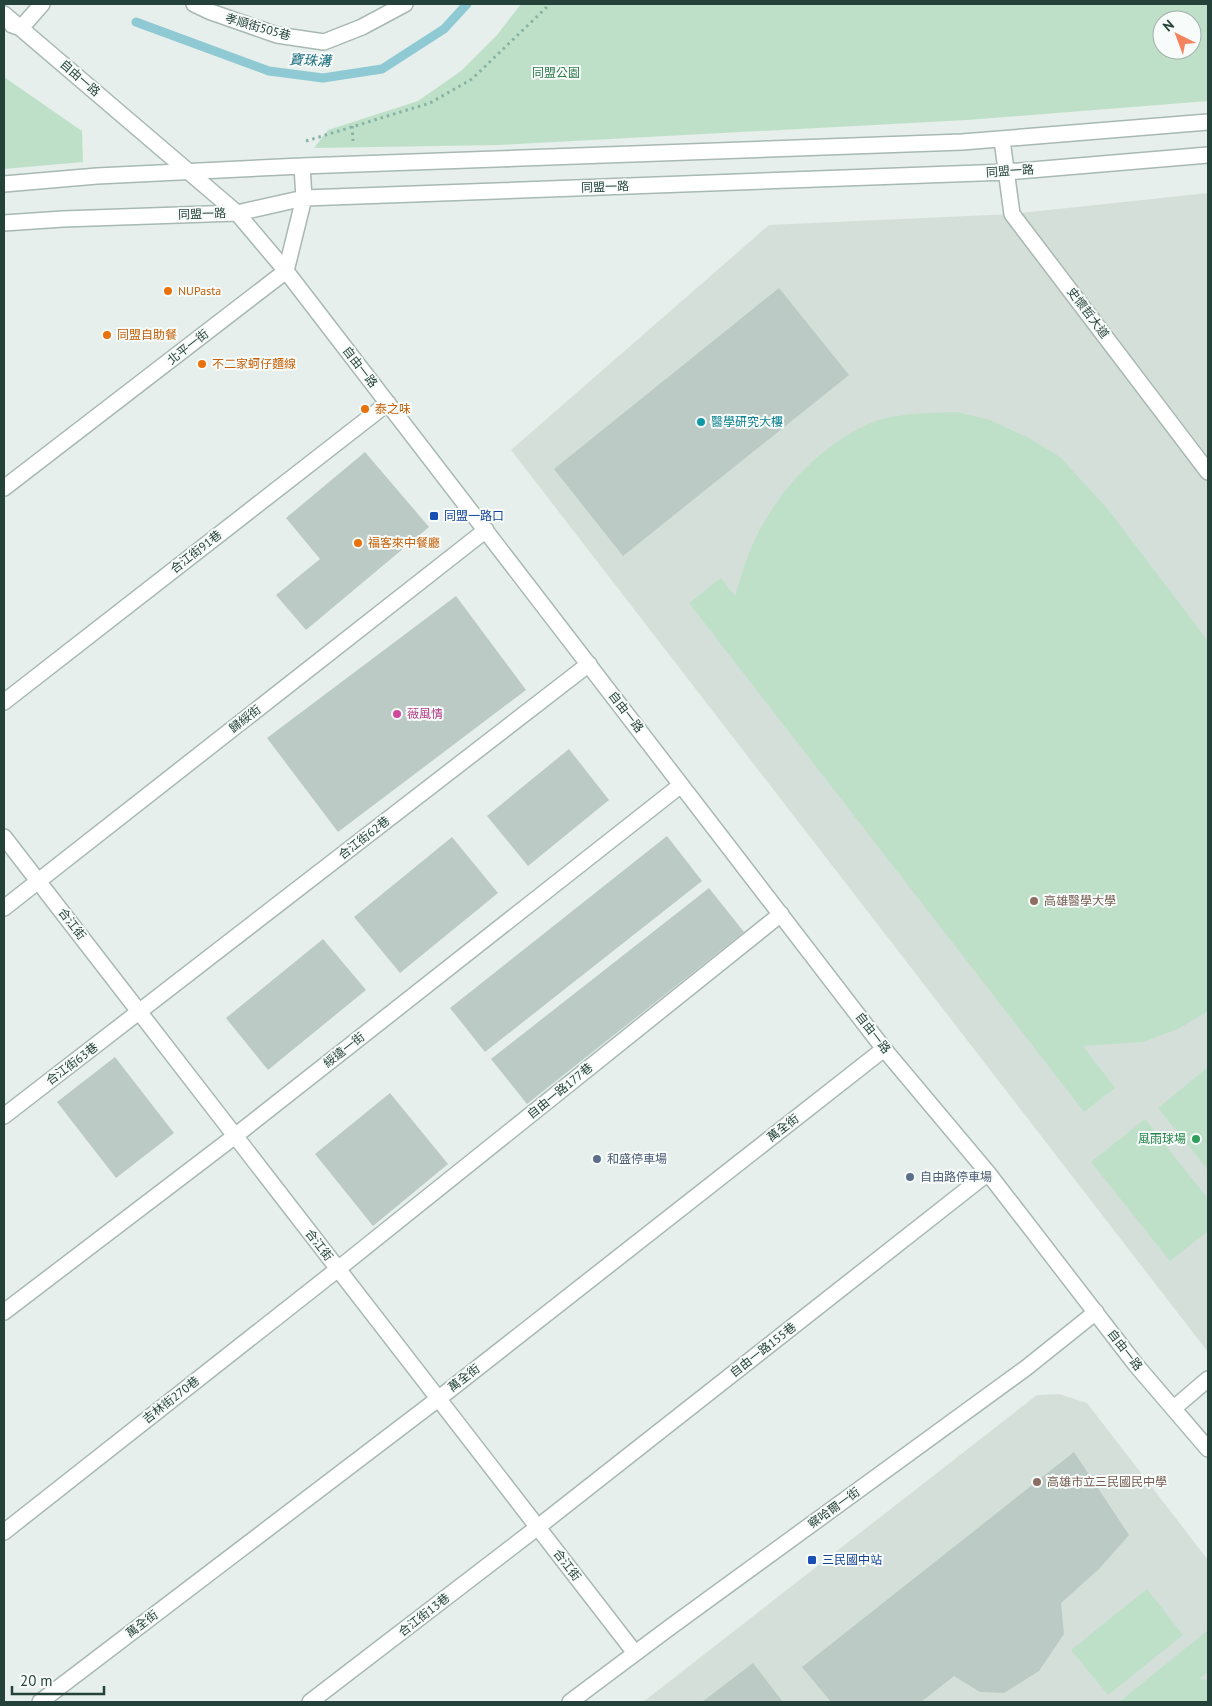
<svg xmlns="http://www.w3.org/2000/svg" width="1212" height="1706" viewBox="0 0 1212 1706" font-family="'PT Sans','Noto Sans TC',sans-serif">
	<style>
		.built { fill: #d4dfda }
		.green { fill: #bfe0c8; fill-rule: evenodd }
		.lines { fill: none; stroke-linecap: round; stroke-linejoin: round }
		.stream { stroke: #8ec9d4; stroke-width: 9 }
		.building { fill: #bbcac4 }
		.minor-casing { stroke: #a8b8b2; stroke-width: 18 }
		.path { stroke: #86b3a5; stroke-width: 3; stroke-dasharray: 2.5 4; stroke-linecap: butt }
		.minor { stroke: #fff; stroke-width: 15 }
		.food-dot { fill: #e8710a; stroke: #f7fbf9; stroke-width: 2 }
		.culture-dot { fill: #0f9aa8; stroke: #f7fbf9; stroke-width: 2 }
		.transit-dot { fill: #1a4fb4; stroke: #f7fbf9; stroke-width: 2 }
		.hotel-dot { fill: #d1479c; stroke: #f7fbf9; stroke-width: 2 }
		.education-dot { fill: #8d6e63; stroke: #f7fbf9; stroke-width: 2 }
		.leisure-dot { fill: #2e9e5b; stroke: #f7fbf9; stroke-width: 2 }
		.service-dot { fill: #5c6f8a; stroke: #f7fbf9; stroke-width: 2 }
		.labels { text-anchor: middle; stroke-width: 4; stroke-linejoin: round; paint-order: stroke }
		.street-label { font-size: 12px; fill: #24423a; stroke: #f7fbf9 }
		.park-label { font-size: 12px; fill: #2d7a4b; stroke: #f7fbf9 }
		.food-label { font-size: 12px; fill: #c56008; stroke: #f7fbf9; text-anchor: start }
		.culture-label { font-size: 12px; fill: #0d838f; stroke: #f7fbf9; text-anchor: start }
		.transit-label { font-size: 12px; fill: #164399; stroke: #f7fbf9; text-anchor: start }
		.hotel-label { font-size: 12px; fill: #b23c85; stroke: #f7fbf9; text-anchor: start }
		.education-label { font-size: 12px; fill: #785e54; stroke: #f7fbf9; text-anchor: start }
		.leisure-label { font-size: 12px; fill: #27864d; stroke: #f7fbf9; text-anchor: end }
		.service-label { font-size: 12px; fill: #4e5e75; stroke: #f7fbf9; text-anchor: start }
		.water-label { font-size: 14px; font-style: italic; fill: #1c6f80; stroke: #f7fbf9 }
	</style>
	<rect width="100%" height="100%" fill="#e6efeb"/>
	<!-- built -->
	<path class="built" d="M1208 193V1352L511 450 769 225 1012 214Z
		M1059 1394 1087 1403 1208 1560V1702H643L1037 1395Z"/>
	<!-- green -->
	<path class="green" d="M521 4H1208V101L967 120 499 145 314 148 328 130 418 101 461 71 497 35ZM1162 20H1192V50H1162Z
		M4 77 82 131 83 162 4 169Z
		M957 412 990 420 1029 438 1060 457 1107 508 1208 641V1011L1178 1029 1143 1042 1083 1046 1115 1088 1084 1112 689 603 721 578 735 596C742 574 748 552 759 531 783 485 825 442 873 422 896 413 932 413 957 412Z
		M1208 1067V1170L1158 1108Z
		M1145 1119 1208 1199V1231L1170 1261 1091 1162Z
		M1147 1589 1183 1635 1108 1695 1071 1650Z
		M1208 1630V1672L1199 1679 1208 1680V1702H1119Z"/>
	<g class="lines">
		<!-- stream -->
		<path class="stream" d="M136 22 269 71 323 78 382 69 444 29 467 4"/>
	</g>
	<!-- building -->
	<path class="building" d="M779 288 849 375 623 556 554 469Z
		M365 452 429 527 306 630 276 595 320 559 286 518Z
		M456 596 526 690 338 832 267 738Z
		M569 749 609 800 528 866 487 816Z
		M667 836 702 881 485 1052 450 1008Z
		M452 837 498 893 400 973 354 917Z
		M709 888 744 932 527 1104 491 1059Z
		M323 939 366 990 268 1070 226 1018Z
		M115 1057 174 1133 116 1178 57 1102Z
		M390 1093 448 1164 373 1226 315 1154Z
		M1074 1452 1129 1535 1099 1569 1061 1603 1064 1634 1039 1671 1004 1693 980 1692 954 1676 921 1702H831L802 1667Z
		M753 1663 783 1702H702Z"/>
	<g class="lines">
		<defs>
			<path id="minor" d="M194 4 211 12 277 35 324 42 362 27 405 4
				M4 14 237 213 286 271 884 1049 988 1173 1136 1365 1208 1449
				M12 25 21 28 42 4
				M1002 140 1012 214 1208 472
				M4 184 97 176 302 166 962 142 1208 122
				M4 223 63 219 237 213 304 198 1007 172 1208 155
				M4 488 286 271 304 198 302 166
				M4 702 388 403
				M4 837 635 1653
				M4 908 486 530
				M4 1116 589 664
				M4 1312 235 1136 681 785
				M1174 1408 1208 1379
				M4 1532 338 1269 781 914
				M40 1702 438 1399 884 1049
				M310 1702 538 1527 988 1173
				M570 1702 669 1628 1026 1368 1096 1312"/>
		</defs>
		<!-- minor casing -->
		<use href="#minor" class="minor-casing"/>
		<!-- path -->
		<path class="path" d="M352 126 353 141
			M306 141 430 103 472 79 550 4"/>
		<!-- minor -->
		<use href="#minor" class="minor"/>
	</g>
	<!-- markers -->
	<g class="food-dot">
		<circle cx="168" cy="291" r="5"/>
		<circle cx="107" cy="335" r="5"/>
		<circle cx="202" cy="364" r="5"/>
		<circle cx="365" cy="409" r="5"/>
		<circle cx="358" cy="543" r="5"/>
	</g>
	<circle class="culture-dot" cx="701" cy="422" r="5"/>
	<g class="transit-dot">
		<rect x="429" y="511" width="10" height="10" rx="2.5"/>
		<rect x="807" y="1555" width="10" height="10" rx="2.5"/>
	</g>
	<circle class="hotel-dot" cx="397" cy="714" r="5"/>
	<g class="education-dot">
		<circle cx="1034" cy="901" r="5"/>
		<circle cx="1037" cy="1482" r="5"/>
	</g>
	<circle class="leisure-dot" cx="1196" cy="1139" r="5"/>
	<g class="service-dot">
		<circle cx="597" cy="1159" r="5"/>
		<circle cx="910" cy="1177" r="5"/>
	</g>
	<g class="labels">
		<!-- street labels -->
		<g class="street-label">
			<text transform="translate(258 27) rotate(16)" y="4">孝順街505巷</text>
			<text transform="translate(80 78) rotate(41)" y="4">自由一路</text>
			<text transform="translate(1010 171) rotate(-4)" y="4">同盟一路</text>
			<text transform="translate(605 187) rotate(-2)" y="4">同盟一路</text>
			<text transform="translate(202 214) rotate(-2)" y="4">同盟一路</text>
			<text transform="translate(1088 313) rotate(53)" y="4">史懷哲大道</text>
			<text transform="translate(188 347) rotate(-38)" y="4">北平一街</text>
			<text transform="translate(360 367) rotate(52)" y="4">自由一路</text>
			<text transform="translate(196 552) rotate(-38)" y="4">合江街91巷</text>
			<text transform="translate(626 712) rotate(52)" y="4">自由一路</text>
			<text transform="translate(245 719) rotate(-38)" y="4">歸綏街</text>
			<text transform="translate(364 838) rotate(-38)" y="4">合江街62巷</text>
			<text transform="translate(72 924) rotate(52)" y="4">合江街</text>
			<text transform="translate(873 1033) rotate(52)" y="4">自由一路</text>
			<text transform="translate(344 1050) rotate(-38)" y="4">綏遠一街</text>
			<text transform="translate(72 1064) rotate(-37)" y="4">合江街63巷</text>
			<text transform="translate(560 1091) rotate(-39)" y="4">自由一路177巷</text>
			<text transform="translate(783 1128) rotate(-38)" y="4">萬全街</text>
			<text transform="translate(319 1245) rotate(52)" y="4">合江街</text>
			<text transform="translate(763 1350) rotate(-38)" y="4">自由一路155巷</text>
			<text transform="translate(1125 1350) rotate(52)" y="4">自由一路</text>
			<text transform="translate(464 1378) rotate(-38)" y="4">萬全街</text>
			<text transform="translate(171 1400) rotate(-38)" y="4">吉林街270巷</text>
			<text transform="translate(834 1508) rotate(-36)" y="4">察哈爾一街</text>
			<text transform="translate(567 1565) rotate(52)" y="4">合江街</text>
			<text transform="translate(424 1615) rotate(-38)" y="4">合江街13巷</text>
			<text transform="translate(142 1624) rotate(-37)" y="4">萬全街</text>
		</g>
		<!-- park labels -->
		<g class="park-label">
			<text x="556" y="77">同盟公園</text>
		</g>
		<!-- food labels -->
		<g class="food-label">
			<text x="178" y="295">NUPasta</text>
			<text x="117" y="339">同盟自助餐</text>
			<text x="212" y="368">不二家蚵仔麵線</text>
			<text x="375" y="413">泰之味</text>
			<text x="368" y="547">福客來中餐廳</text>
		</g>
		<!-- culture labels -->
		<g class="culture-label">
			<text x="711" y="426">醫學研究大樓</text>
		</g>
		<!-- transit labels -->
		<g class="transit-label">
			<text x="444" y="520">同盟一路口</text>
			<text x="822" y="1564">三民國中站</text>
		</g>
		<!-- hotel labels -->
		<g class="hotel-label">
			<text x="407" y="718">薇風情</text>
		</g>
		<!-- education labels -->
		<g class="education-label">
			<text x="1044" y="905">高雄醫學大學</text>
			<text x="1047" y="1486">高雄市立三民國民中學</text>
		</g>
		<!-- leisure labels -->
		<g class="leisure-label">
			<text x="1186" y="1143">風雨球場</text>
		</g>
		<!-- service labels -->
		<g class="service-label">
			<text x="607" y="1163">和盛停車場</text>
			<text x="920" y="1181">自由路停車場</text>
		</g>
		<!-- water labels -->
		<g class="water-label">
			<text transform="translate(310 60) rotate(3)" y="5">寶珠溝</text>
		</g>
	</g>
	<!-- border -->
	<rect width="1212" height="1706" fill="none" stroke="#24423a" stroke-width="10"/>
	<!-- north arrow -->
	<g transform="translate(1177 35) rotate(318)"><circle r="24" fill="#f7fbf9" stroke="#a3b1ad"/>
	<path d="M0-4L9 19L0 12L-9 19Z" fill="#f4845f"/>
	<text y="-8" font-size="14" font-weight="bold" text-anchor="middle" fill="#24423a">N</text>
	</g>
	<!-- scale -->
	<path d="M12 1686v8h92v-8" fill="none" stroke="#24423a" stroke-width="2.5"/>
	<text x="20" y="1686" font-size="15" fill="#24423a" stroke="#f7fbf9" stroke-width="4" paint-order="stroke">20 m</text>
</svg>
